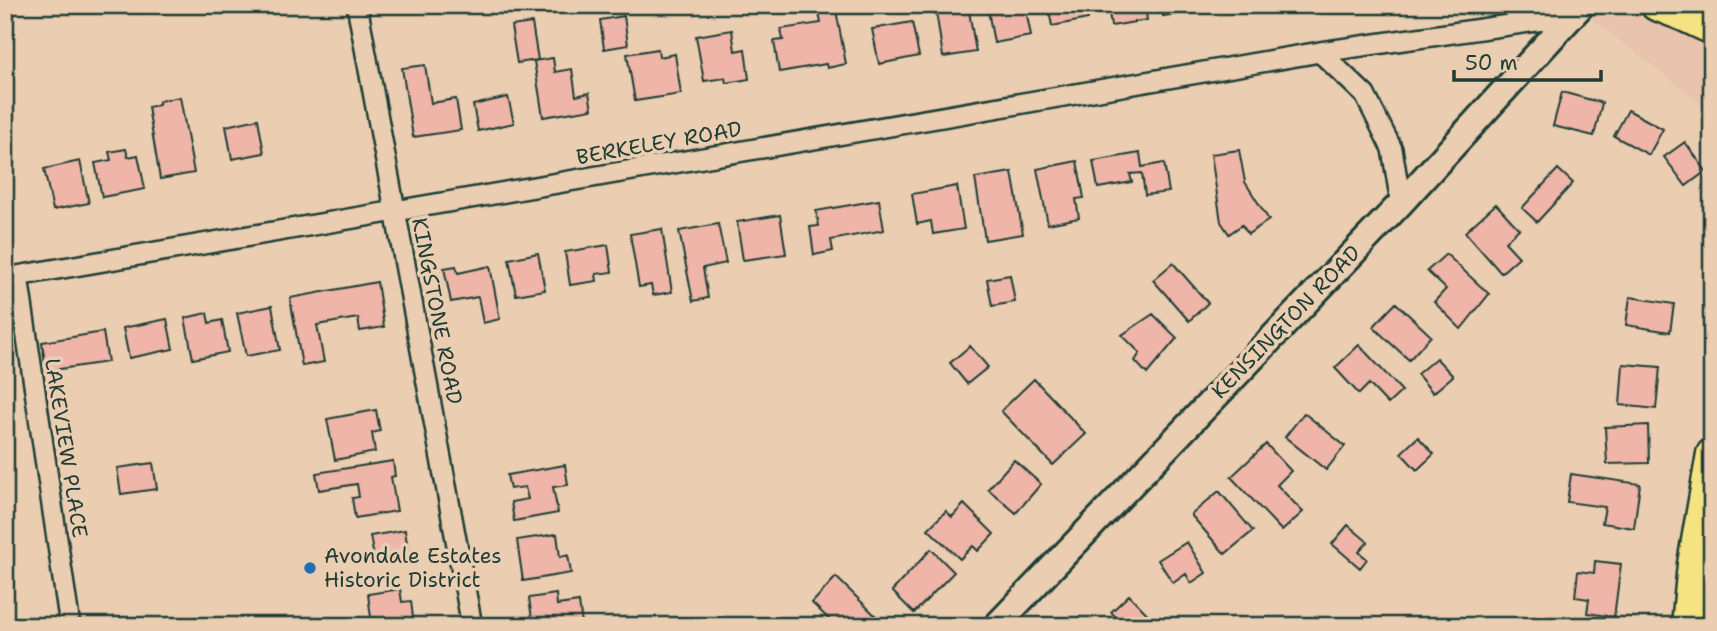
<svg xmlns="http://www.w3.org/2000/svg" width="1717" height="631" viewBox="0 0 1717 631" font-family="'Shantell Sans',sans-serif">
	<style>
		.built { fill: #e8c3ad }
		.building { fill: #efb5a8; stroke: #1f3d34; stroke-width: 2 }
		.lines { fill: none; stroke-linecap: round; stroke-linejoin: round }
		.minor-casing { stroke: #1f3d34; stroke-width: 24 }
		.tertiary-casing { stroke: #1f3d34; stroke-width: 30 }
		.primary-casing { stroke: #1f3d34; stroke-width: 35 }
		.minor { stroke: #ebceb2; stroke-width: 19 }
		.tertiary { stroke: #ebceb2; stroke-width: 24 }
		.primary { stroke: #f5e382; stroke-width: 30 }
		.poi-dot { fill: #1f6fb2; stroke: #ebceb2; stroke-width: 2.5 }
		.labels { text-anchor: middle; stroke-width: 7; stroke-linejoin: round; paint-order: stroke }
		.street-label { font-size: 21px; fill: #1f3d34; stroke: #ebceb2 }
		.poi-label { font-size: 21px; fill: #1f3d34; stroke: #ebceb2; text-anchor: start }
	</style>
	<rect width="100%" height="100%" fill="#ebceb2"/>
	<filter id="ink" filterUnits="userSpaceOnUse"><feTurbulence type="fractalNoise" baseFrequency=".0143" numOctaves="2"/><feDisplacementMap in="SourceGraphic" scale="14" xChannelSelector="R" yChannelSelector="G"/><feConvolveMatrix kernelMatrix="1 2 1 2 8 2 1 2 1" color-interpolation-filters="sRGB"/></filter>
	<g filter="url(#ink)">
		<!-- built -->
		<path class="built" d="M1577 5H1712V112L1576 7Z"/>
		<!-- building -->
		<path class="building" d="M935 5H968L976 52 943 57Z
			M987 5H1025L1031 36 994 43Z
			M1048 5H1085L1088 19 1052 26Z
			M1108 5H1145L1147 20 1111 26Z
			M1162 5H1203L1204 10 1163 16Z
			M836 10 846 64 827 68 826 64 779 72 774 41 783 40 781 29 821 23 819 13Z
			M624 16 628 45 604 49 600 20Z
			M912 22 919 56 879 64 872 29Z
			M532 23 538 60 517 63 511 26Z
			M732 30 735 51 745 49 749 79 726 83 725 78 704 81 696 36Z
			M658 49 659 57 675 54 681 94 635 101 627 54Z
			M553 58 555 72 572 69 576 96 589 93 592 109 543 117 534 61Z
			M425 65 431 103 456 99 461 130 413 137 402 68Z
			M1562 92 1602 103 1594 136 1553 126Z
			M180 97 194 173 160 179 148 107 159 105V101Z
			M508 97 514 123 478 131 473 105Z
			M1628 110 1663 129 1649 155 1614 136Z
			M258 119 264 153 232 159 226 126Z
			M1685 142 1706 171 1686 186 1664 157Z
			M126 149 128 157 138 155 145 189 102 197 95 163 111 160 109 152Z
			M1239 150 1245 182 1269 220 1248 234 1242 225 1229 234 1221 222 1211 154Z
			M1140 153 1142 167 1164 163 1169 192 1145 195 1142 173 1130 174 1132 182 1098 188 1093 161Z
			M80 161 89 203 53 210 44 169Z
			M1077 161 1084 198 1076 199 1079 218 1048 224 1037 169Z
			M1558 169 1573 183 1537 222 1522 208Z
			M1012 172 1023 234 985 240 975 178Z
			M957 186 964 229 933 234 931 221 917 224 912 194Z
			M879 200 884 230 831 240 833 251 814 255 810 227 819 226 816 211Z
			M1496 204 1519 229 1505 242 1519 257 1501 273 1465 232Z
			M780 215 786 254 743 260 737 222Z
			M718 224 726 263 703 268 708 298 693 301 679 231Z
			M662 229 672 292 653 295 651 285 639 287 630 234Z
			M608 245 612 272 596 274 597 281 570 285 565 252Z
			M538 253 545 290 516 295 509 259Z
			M1446 254 1489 294 1461 329 1434 302 1446 289 1427 271Z
			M1173 263 1208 303 1189 321 1153 280Z
			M456 266 458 273 490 266 500 319 483 323 478 297 451 302 444 268Z
			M1010 275 1015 302 992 306 987 279Z
			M377 282 384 327 360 331 358 318 317 325 324 362 302 366 290 298Z
			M1630 297 1674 304 1670 332 1626 325Z
			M1396 303 1431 336 1409 360 1373 327Z
			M272 306 280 350 246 356 237 313Z
			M207 313 209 323 222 320 228 352 193 359 185 318Z
			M1153 314 1177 338 1147 374 1135 361 1140 353 1122 335Z
			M167 319 173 349 129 358 123 328Z
			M103 332 108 362 46 371 42 342Z
			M1359 345 1402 391 1388 404 1369 384 1359 394 1335 368Z
			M970 346 988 367 967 384 950 363Z
			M1436 358 1453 376 1433 393 1417 374Z
			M1623 364 1660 367 1656 409 1620 405Z
			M1034 379 1086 434 1053 465 1001 411Z
			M376 410 380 431 372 433 375 452 335 460 327 419Z
			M1304 413 1345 446 1326 470 1285 437Z
			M1648 425 1649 463 1607 464 1605 427Z
			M1418 437 1434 454 1417 470 1401 453Z
			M1266 444 1291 471 1277 485 1303 512 1282 531 1231 477Z
			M1014 460 1041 484 1016 513 988 489Z
			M393 461 395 476 391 477 397 511 355 518 352 498 359 497 357 484 319 490 316 473Z
			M153 463 157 489 121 494 117 468Z
			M565 465 568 485 553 487 558 513 514 521 511 502 528 499 525 487 510 489 507 475Z
			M1571 474 1640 484 1634 528 1602 523 1605 507 1567 502Z
			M1219 491 1253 531 1225 554 1191 515Z
			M964 504 994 534 978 551 973 546 960 559 928 529 946 511 952 517Z
			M1348 525 1368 542 1359 552 1367 559 1360 568 1332 544Z
			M405 530 409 557 375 563 370 536Z
			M557 534 560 557 568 555 571 573 523 581 517 540Z
			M1187 542 1206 573 1191 583 1186 574 1173 583 1158 560Z
			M931 549 954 572 914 613 892 591Z
			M1595 561 1621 564 1614 617 1587 613 1589 599 1575 597 1578 571 1594 573Z
			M836 577 886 626H846L838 619 834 624 812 603Z
			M400 589 402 602 411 601 414 626H372L368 594Z
			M556 594 557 605 579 602 582 624 573 626H533L529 598Z
			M5 595H6L11 626H5Z
			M1129 595 1159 626H1124L1111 612Z"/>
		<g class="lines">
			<defs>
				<path id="minor" d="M357 5 472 626
					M1697 5 1712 7
					M1320 52 1365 95 1392 149 1401 203
					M18 277 70 626
					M5 278 1320 52 1572 16"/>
				<path id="tertiary" d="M996 626 1401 203 1582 5"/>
				<path id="primary" d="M1656 5 1682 15 1712 29
					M1687 626 1693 564 1712 454"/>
			</defs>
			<!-- minor casing -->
			<use href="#minor" class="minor-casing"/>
			<!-- tertiary casing -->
			<use href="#tertiary" class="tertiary-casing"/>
			<!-- primary casing -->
			<use href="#primary" class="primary-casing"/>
			<!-- minor -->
			<use href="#minor" class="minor"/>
			<!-- tertiary -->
			<use href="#tertiary" class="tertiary"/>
			<!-- primary -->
			<use href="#primary" class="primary"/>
		</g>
	</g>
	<!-- markers -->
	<circle class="poi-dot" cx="310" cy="568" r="7"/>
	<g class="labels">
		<!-- street labels -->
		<g class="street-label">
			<text transform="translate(659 143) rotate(-10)" y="7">BERKELEY ROAD</text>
			<text transform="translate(437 311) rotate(79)" y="7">KINGSTONE ROAD</text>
			<text transform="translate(1286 322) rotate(-46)" y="7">KENSINGTON ROAD</text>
			<text transform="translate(66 448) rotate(81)" y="7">LAKEVIEW PLACE</text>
		</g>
		<!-- poi labels -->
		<g class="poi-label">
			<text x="324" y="563">Avondale Estates<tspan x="324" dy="24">Historic District</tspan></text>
		</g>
	</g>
	<!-- margin -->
	<rect width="1717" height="631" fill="none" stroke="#ebceb2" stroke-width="28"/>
	<rect x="14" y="14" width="1689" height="603" fill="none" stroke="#1f3d34" stroke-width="2.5" filter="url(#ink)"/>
	<!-- scale -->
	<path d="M1454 70v10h147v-10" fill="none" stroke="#1f3d34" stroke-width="3.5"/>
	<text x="1465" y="70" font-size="21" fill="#1f3d34" stroke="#ebceb2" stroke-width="5" paint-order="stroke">50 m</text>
</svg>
